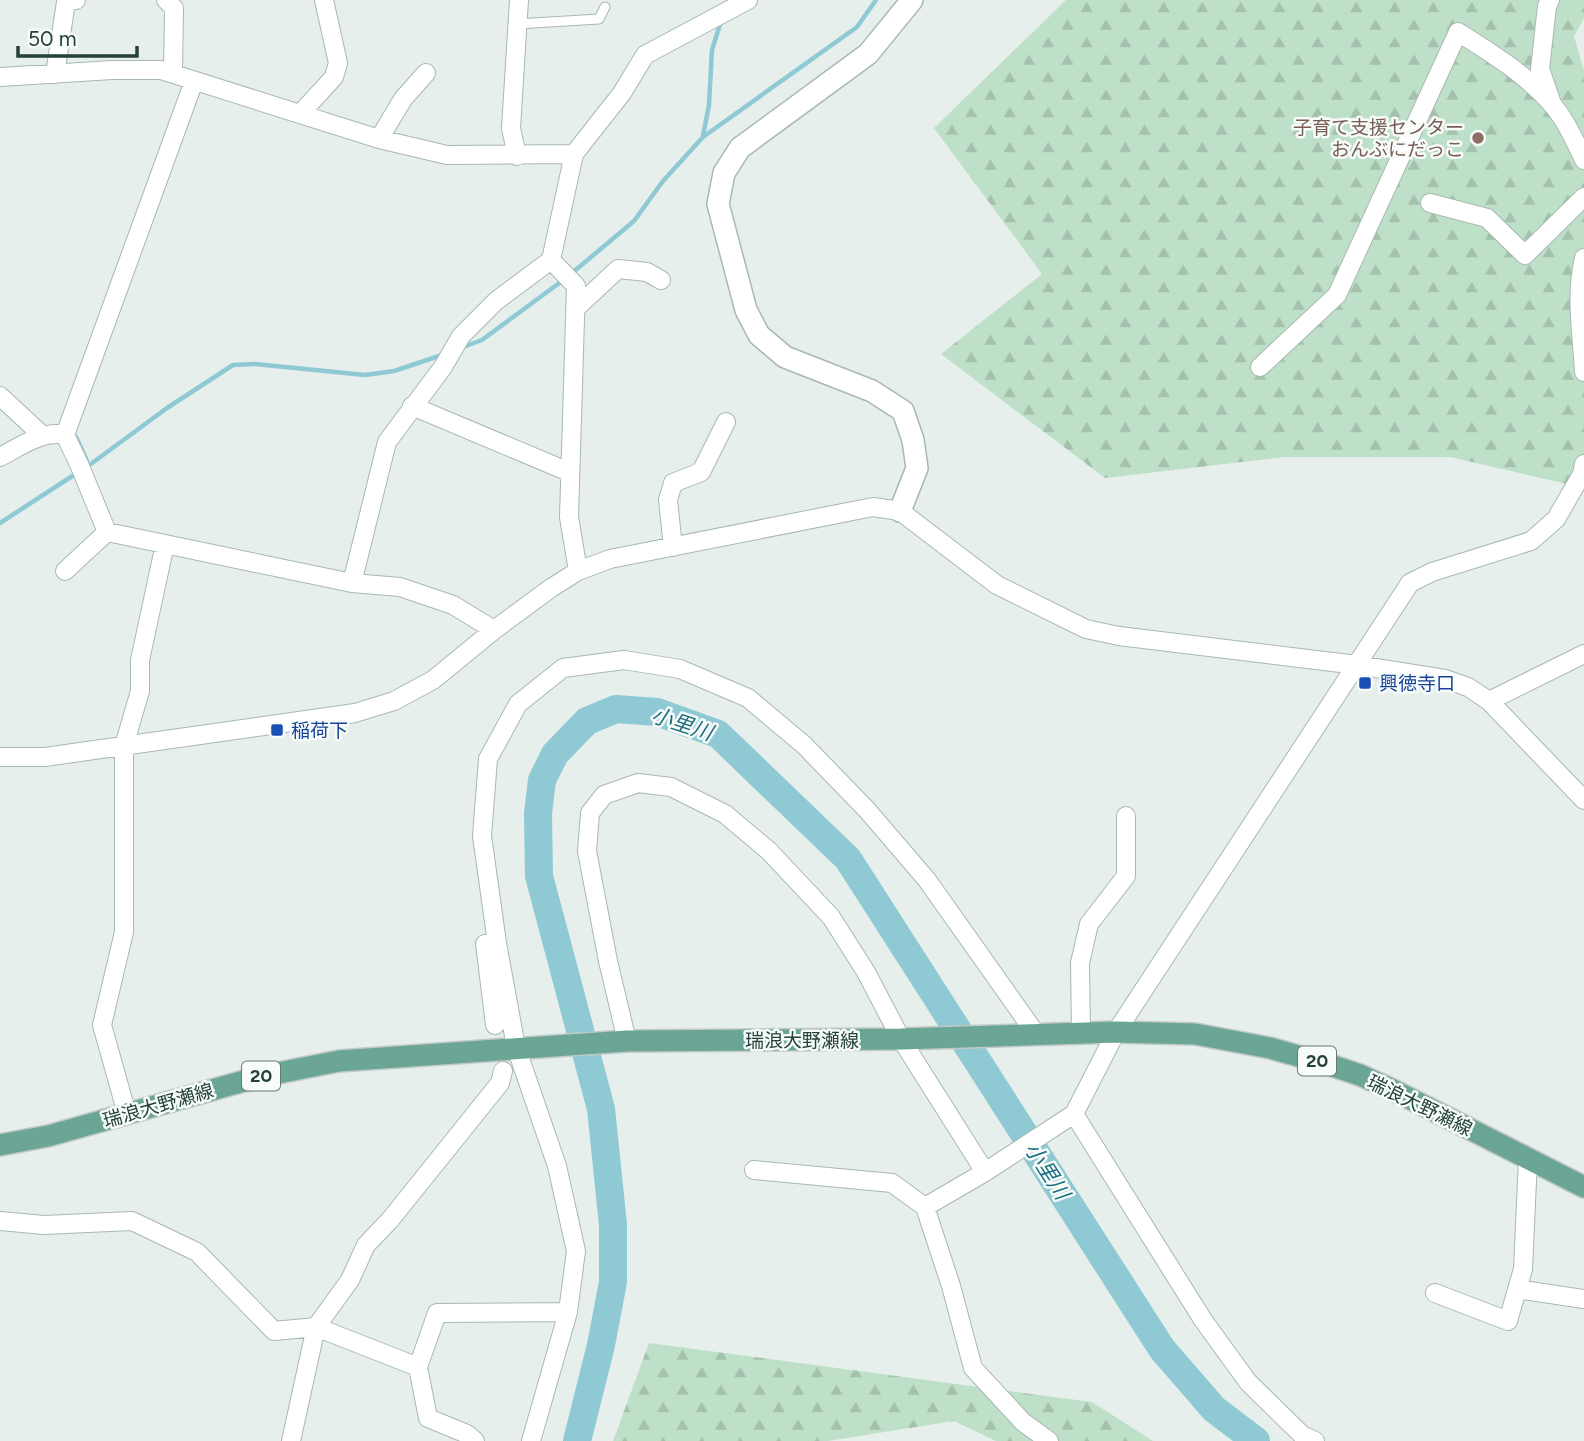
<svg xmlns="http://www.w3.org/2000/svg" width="1584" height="1441" viewBox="0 0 1584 1441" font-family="Figtree,'Noto Sans JP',sans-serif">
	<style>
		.forest { fill: url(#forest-firs) }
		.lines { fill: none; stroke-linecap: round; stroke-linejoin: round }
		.stream { stroke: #8ec9d4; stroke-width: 4.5 }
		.river { stroke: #8ec9d4; stroke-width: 28 }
		.service-casing { stroke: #a8b8b2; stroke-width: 11 }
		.minor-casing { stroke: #a8b8b2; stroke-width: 20 }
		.tertiary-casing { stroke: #a8b8b2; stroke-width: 24 }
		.primary-casing { stroke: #c2cac8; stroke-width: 24 }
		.service { stroke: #fff; stroke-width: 9 }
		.minor { stroke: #fff; stroke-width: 18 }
		.tertiary { stroke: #fff; stroke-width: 21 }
		.primary { stroke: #6aa596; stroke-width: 21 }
		.education-dot { fill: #8d6e63; stroke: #f7fbf9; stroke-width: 2.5 }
		.transit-dot { fill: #1a4fb4; stroke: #f7fbf9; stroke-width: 2.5 }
		.labels { text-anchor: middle; stroke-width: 5; stroke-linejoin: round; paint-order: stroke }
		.shield { fill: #f7fbf9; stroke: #637a73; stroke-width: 2 }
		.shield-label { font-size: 18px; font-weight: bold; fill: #24423a }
		.education-label { font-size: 19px; fill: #785e54; stroke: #f7fbf9; text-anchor: end }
		.transit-label { font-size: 19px; fill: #164399; stroke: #f7fbf9; text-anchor: start }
		.street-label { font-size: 19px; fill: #24423a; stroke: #f7fbf9 }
		.water-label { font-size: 21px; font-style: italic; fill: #1c6f80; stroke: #f7fbf9 }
	</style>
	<defs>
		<pattern id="forest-firs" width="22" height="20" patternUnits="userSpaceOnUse" patternTransform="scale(1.75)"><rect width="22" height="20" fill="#bfe0c8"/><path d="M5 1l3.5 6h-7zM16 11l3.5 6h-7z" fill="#a4c1ad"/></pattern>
	</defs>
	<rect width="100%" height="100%" fill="#e6efeb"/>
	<!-- forest -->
	<path class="forest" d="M1066 0H1584V18L1574 36 1584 71V488L1450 457H1284L1105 478 941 354 1042 274 934 128Z
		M649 1343 1092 1402 1153 1441H996L954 1421 828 1441H613Z"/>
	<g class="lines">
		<!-- stream -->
		<path class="stream" d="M703 136 709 105 712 50 721 21
			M572 273 634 221 663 181 703 137 857 27 876 0
			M463 347 482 340 562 281
			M76 437 87 461
			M84 469 167 408 233 365 255 364 365 375 394 371 445 354
			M0 523 77 473"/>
		<!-- river -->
		<path class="river" d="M577 1441 601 1345 613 1282V1225L601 1109 539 876 538 813 542 780 555 754 587 721 616 709 657 712 718 734 848 859 1162 1349 1214 1409 1256 1441"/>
		<defs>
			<path id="service" d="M517 24 599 19 605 7"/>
			<path id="minor" d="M166 0 174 8 173 73
				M1550 0 1547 6 1540 69 1551 101
				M55 74 66 2 76 0
				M0 77 112 70H161L379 139 447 155 574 154
				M194 81 65 435 79 464 107 532 352 583 400 587 453 605 494 630
				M301 113 334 77 338 63 324 0
				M379 139 403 99 426 73
				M517 156 511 128 519 0
				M1430 203 1487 218 1525 255 1584 197
				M1584 258C1575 295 1582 335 1584 372
				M551 260 576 286 569 517 578 571
				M575 309 618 269 647 272 661 280
				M1260 367 1337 295 1458 32C1491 53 1524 73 1550 102 1565 118 1575 141 1584 160
				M0 396 43 436
				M412 406 569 472
				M0 457C19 447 43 430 65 435
				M673 547 668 500 673 483 701 472 726 422
				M65 571 107 532
				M352 583 387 442 443 367 461 336 496 301 551 260 574 154 622 93 645 55 748 0
				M1489 701 1584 654
				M0 757H45L355 713 394 701 433 680 494 630 551 588 578 571 610 559 873 507 900 511 997 585 1086 629 1119 636 1357 665 1445 679 1468 687 1489 701 1584 800
				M495 1025 485 944 497 943
				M1081 1033 1080 963 1089 924 1126 876V816
				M627 1041 608 961 587 851 590 813 604 795 638 783 671 787 725 814 769 851 831 917 866 972 901 1039 985 1172
				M127 1114 102 1025 124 932V746L140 691V660L165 544
				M1074 1114 1203 1320 1248 1382 1302 1435 1315 1441
				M754 1170 892 1183 925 1207 985 1172 1074 1114 1116 1032 1410 583 1432 572 1531 541 1556 519 1582 474 1584 464
				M925 1207 951 1286 973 1368 1023 1422 1049 1441
				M0 1221 44 1225 132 1221 197 1252 274 1331 316 1327 291 1441
				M1517 1289 1584 1299
				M1435 1293 1508 1321 1523 1269 1528 1159
				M418 1367 316 1327 350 1280 366 1245 390 1220 500 1083 503 1071
				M475 1441 467 1434 428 1418 418 1367 437 1313 568 1312
				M531 1441 568 1312 576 1251 557 1166 516 1047 497 943 482 836 488 759 518 704 563 668 624 660 680 669 748 698 804 745 867 810 927 880 1036 1034"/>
			<path id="tertiary" d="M900 511 917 468 913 440 903 411 872 391 785 357 759 335 746 310 718 204 724 173 740 148 868 54 912 0"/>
			<path id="primary" d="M0 1145 48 1136 258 1077 339 1061 627 1041 901 1039 1116 1032 1195 1034 1270 1048 1327 1064 1360 1075 1393 1090 1584 1187"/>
		</defs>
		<!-- service casing -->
		<use href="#service" class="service-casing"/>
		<!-- minor casing -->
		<use href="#minor" class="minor-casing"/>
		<!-- tertiary casing -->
		<use href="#tertiary" class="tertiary-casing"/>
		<!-- primary casing -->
		<use href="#primary" class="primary-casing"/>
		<!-- service -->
		<use href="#service" class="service"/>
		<!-- minor -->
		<use href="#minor" class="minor"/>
		<!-- tertiary -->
		<use href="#tertiary" class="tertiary"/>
		<!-- primary -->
		<use href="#primary" class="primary"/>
	</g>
	<!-- markers -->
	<circle class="education-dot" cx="1478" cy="138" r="7"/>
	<g class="transit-dot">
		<rect x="1358" y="676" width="14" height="14" rx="3.5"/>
		<rect x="270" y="723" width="14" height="14" rx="3.5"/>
	</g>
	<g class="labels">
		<!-- shield labels -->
		<g class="shield">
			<rect x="1298" y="1046.5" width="38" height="29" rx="5"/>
			<rect x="242" y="1061.5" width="38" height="29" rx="5"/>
		</g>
		<g class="shield-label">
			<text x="1317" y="1067">20</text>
			<text x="261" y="1082">20</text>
		</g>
		<!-- education labels -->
		<g class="education-label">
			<text x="1464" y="134">子育て支援センター<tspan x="1464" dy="22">おんぶにだっこ</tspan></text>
		</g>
		<!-- transit labels -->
		<g class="transit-label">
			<text x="1379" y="690">興徳寺口</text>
			<text x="291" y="737">稲荷下</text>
		</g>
		<!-- street labels -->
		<g class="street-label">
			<text x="802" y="1047">瑞浪大野瀬線</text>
			<text transform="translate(158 1105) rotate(-16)" y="7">瑞浪大野瀬線</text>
			<text transform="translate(1420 1105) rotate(26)" y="7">瑞浪大野瀬線</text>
		</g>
		<!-- water labels -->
		<g class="water-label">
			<text transform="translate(682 724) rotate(18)" y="7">小里川</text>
			<text transform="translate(1047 1171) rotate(57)" y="7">小里川</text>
		</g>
	</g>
	<!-- scale -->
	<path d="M18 46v10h119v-10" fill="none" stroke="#24423a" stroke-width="3.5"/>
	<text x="28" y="46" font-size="21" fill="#24423a" stroke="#f7fbf9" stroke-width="5" paint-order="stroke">50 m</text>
</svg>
